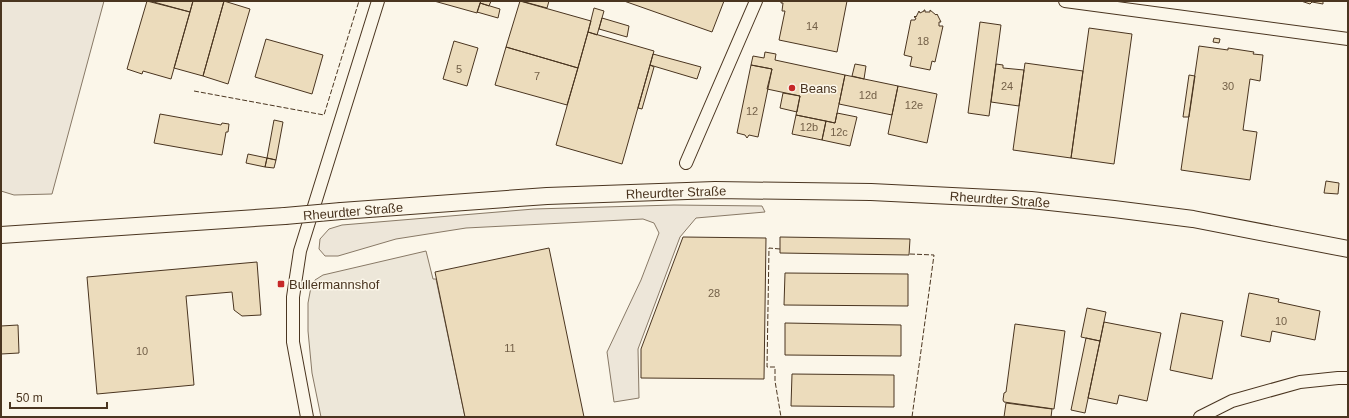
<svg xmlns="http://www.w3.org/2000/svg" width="1349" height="418" viewBox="0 0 1349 418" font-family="Helvetica,sans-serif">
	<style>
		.green { fill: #ede6d9; stroke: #887966 }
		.parking { fill: #ede7d9; stroke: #887966 }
		.building { fill: #ecdcbc; stroke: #4a3520 }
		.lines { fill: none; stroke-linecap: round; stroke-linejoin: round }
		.street-casing { stroke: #4a3520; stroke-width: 14 }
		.secondary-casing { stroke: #4a3520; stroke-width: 18 }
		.street { stroke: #fbf6e9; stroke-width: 12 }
		.secondary { stroke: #fbf6e9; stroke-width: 16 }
		.secondary-bridge-casing { stroke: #4a3520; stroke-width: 18; stroke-linecap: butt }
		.secondary-bridge { stroke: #fbf6e9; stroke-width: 16 }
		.fence { stroke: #4a3520; stroke-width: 1; stroke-dasharray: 5 2; stroke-linecap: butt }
		.poi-dot { fill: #c62828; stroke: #fbf6e9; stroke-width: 1.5 }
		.labels { text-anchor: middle; stroke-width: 3; stroke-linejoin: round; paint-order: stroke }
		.number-label { font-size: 11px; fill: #725f47 }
		.poi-label { font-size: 13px; fill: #4a3520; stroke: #fbf6e9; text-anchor: start }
		.street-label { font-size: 13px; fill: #4a3520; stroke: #fbf6e9 }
	</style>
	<rect width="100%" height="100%" fill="#fbf6e9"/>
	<!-- green -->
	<path class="green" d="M1 1H104L52 194 14 195 1 191Z
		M674 205 762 206 765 212 696 218 680 237 638 349 639 398 614 402 607 352 641 280 659 233 654 223 643 219 466 228 396 239 338 256H325L319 249 320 239 329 229 342 225 534 209Z"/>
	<!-- parking -->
	<path class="parking" d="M426 251 433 279H436L465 417H321L312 373 308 331V303L311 287 315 280 323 275Z"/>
	<!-- building -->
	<path class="building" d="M147 1 190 12 171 79 143 71 142 74 127 69Z
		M150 1H193L190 12Z
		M193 1H224L203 76 174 68Z
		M224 1 250 9 228 84 203 76Z
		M434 1H481L477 13Z
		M481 1H491L489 6 480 3Z
		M520 1 591 21 578 68 506 47Z
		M521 1H549L547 8Z
		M624 1H724L712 32Z
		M781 1H847L837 52 779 40 785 11H782L783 3H781Z
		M1301 1H1323V4L1312 2 1310 4Z
		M480 3 500 9 498 18 477 12Z
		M594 8 604 11 597 35 588 32Z
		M924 10H925V12H930V10L936 15 937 14 941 22H939V26H943L935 62 932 61 930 70 910 66 912 57 904 55 911 20H915L916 18 914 17 915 16 916 17 919 11 920 13 924 11Z
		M602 18 629 26 627 37 599 29Z
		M980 22 1001 25 989 116 968 113Z
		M1089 28 1132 34 1114 164 1071 158Z
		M588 32 654 51 622 164 556 145Z
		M1214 38 1220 39 1219 43 1213 42Z
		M266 39 323 55 312 94 255 77Z
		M454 41 478 48 467 86 443 79Z
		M1199 46 1228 50V48L1254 52 1253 54 1263 55 1260 81 1250 79 1243 130 1257 132 1250 180 1181 170Z
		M506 47 578 68 567 105 495 85Z
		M765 52 776 54 775 60 845 75 835 123 796 115 800 96 767 89 772 69 751 65 753 56 764 58Z
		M653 54 701 67 697 79 650 65Z
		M1025 63 1083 71 1071 158 1013 150Z
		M855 64 866 66 864 79 852 76Z
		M996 64 1003 65V68L1024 70 1019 106 991 102Z
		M650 65 654 67 642 109 638 108Z
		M751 65 772 69 758 137 749 135 747 138 745 135 737 133Z
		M845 75 898 86 892 115 839 104Z
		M1189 75 1195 76 1189 117H1183Z
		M898 86 937 94 927 143 888 134Z
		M783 93 800 96 797 112 780 108Z
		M837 113 857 117 850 146 822 140 826 121 835 123Z
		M160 114 221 125 222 123 229 124 228 132H226L222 155 154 143Z
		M796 115 826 121 822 140 792 134Z
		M274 120 283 122 276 160 267 158Z
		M248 154 267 158 265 167 246 163Z
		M267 158 276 160 274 168 265 167Z
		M1326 181 1339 183 1338 194 1324 193Z
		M683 237 766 238 764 379 641 378V349Z
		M780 237 910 239 909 255 780 253Z
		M549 248 584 417H465L435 272Z
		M257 262 261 315 242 316 234 310 232 292 186 296 194 385 97 394 87 277Z
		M785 273 908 274V306L784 305Z
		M1249 293 1279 299 1278 302 1320 311 1315 340 1272 331 1270 342 1241 336Z
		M1087 308 1106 312 1100 341 1081 337Z
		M1181 313 1223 321 1212 379 1170 370Z
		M1104 322 1161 333 1147 401 1119 395 1117 404 1088 398Z
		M785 323 901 325V356L785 355Z
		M1015 324 1065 331 1054 409 1004 402 1003 400 1004 393 1006 392Z
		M18 325 19 353 1 354V326Z
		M1086 338 1100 341 1085 413 1071 410Z
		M792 374 894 375V407L791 406Z
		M1006 403 1052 409 1051 417H1004Z"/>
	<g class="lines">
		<defs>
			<path id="street" d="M1065 1 1348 39
				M686 163 756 1
				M307 417 293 342V297L300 251 378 1
				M1200 417 1232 401 1300 382 1338 378H1348"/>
			<path id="secondary" d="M341 211 547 196 715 190 871 192 1031 200 1114 209 1193 219 1348 249
				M1 235 285 216"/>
		</defs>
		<!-- street casing -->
		<use href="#street" class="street-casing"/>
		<!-- secondary casing -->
		<use href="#secondary" class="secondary-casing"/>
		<!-- street -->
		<use href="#street" class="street"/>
		<!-- secondary -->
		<use href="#secondary" class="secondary"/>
		<defs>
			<path id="secondary-bridge" d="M285 216 341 211"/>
		</defs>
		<!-- secondary-bridge casing -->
		<use href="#secondary-bridge" class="secondary-bridge-casing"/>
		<!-- secondary-bridge -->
		<use href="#secondary-bridge" class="secondary-bridge"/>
		<!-- fence -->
		<path class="fence" d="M194 91 324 115 359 1
			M780 249 769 248 767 367H775V381L781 417
			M910 254 934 255 912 417"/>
	</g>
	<!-- markers -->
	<g class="poi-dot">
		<circle cx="792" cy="88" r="4"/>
		<rect x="277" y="280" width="8" height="8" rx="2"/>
	</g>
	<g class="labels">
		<!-- number labels -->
		<g class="number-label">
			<text x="812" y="30">14</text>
			<text x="923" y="45">18</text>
			<text x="459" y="73">5</text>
			<text x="537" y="80">7</text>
			<text x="1007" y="90">24</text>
			<text x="1228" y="90">30</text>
			<text x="868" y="99">12d</text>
			<text x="914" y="109">12e</text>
			<text x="752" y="115">12</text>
			<text x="809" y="131">12b</text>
			<text x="839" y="136">12c</text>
			<text x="714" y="297">28</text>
			<text x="1281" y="325">10</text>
			<text x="510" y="352">11</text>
			<text x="142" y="355">10</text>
		</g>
		<!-- poi labels -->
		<g class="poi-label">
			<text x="800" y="93">Beans</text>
			<text x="289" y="289">Bullermannshof</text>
		</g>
		<!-- street labels -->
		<g class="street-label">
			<text transform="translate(676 192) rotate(-2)" y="5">Rheurdter Straße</text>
			<text transform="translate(1000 199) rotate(4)" y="5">Rheurdter Straße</text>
			<text transform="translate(353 211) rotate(-5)" y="5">Rheurdter Straße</text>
		</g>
	</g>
	<!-- border -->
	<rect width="1349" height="418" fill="none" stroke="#4a3520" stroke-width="4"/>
	<!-- scale -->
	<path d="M10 402v6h97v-6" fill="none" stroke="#4a3520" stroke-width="2"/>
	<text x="16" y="402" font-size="12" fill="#4a3520" stroke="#fbf6e9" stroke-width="3" paint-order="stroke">50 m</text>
</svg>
